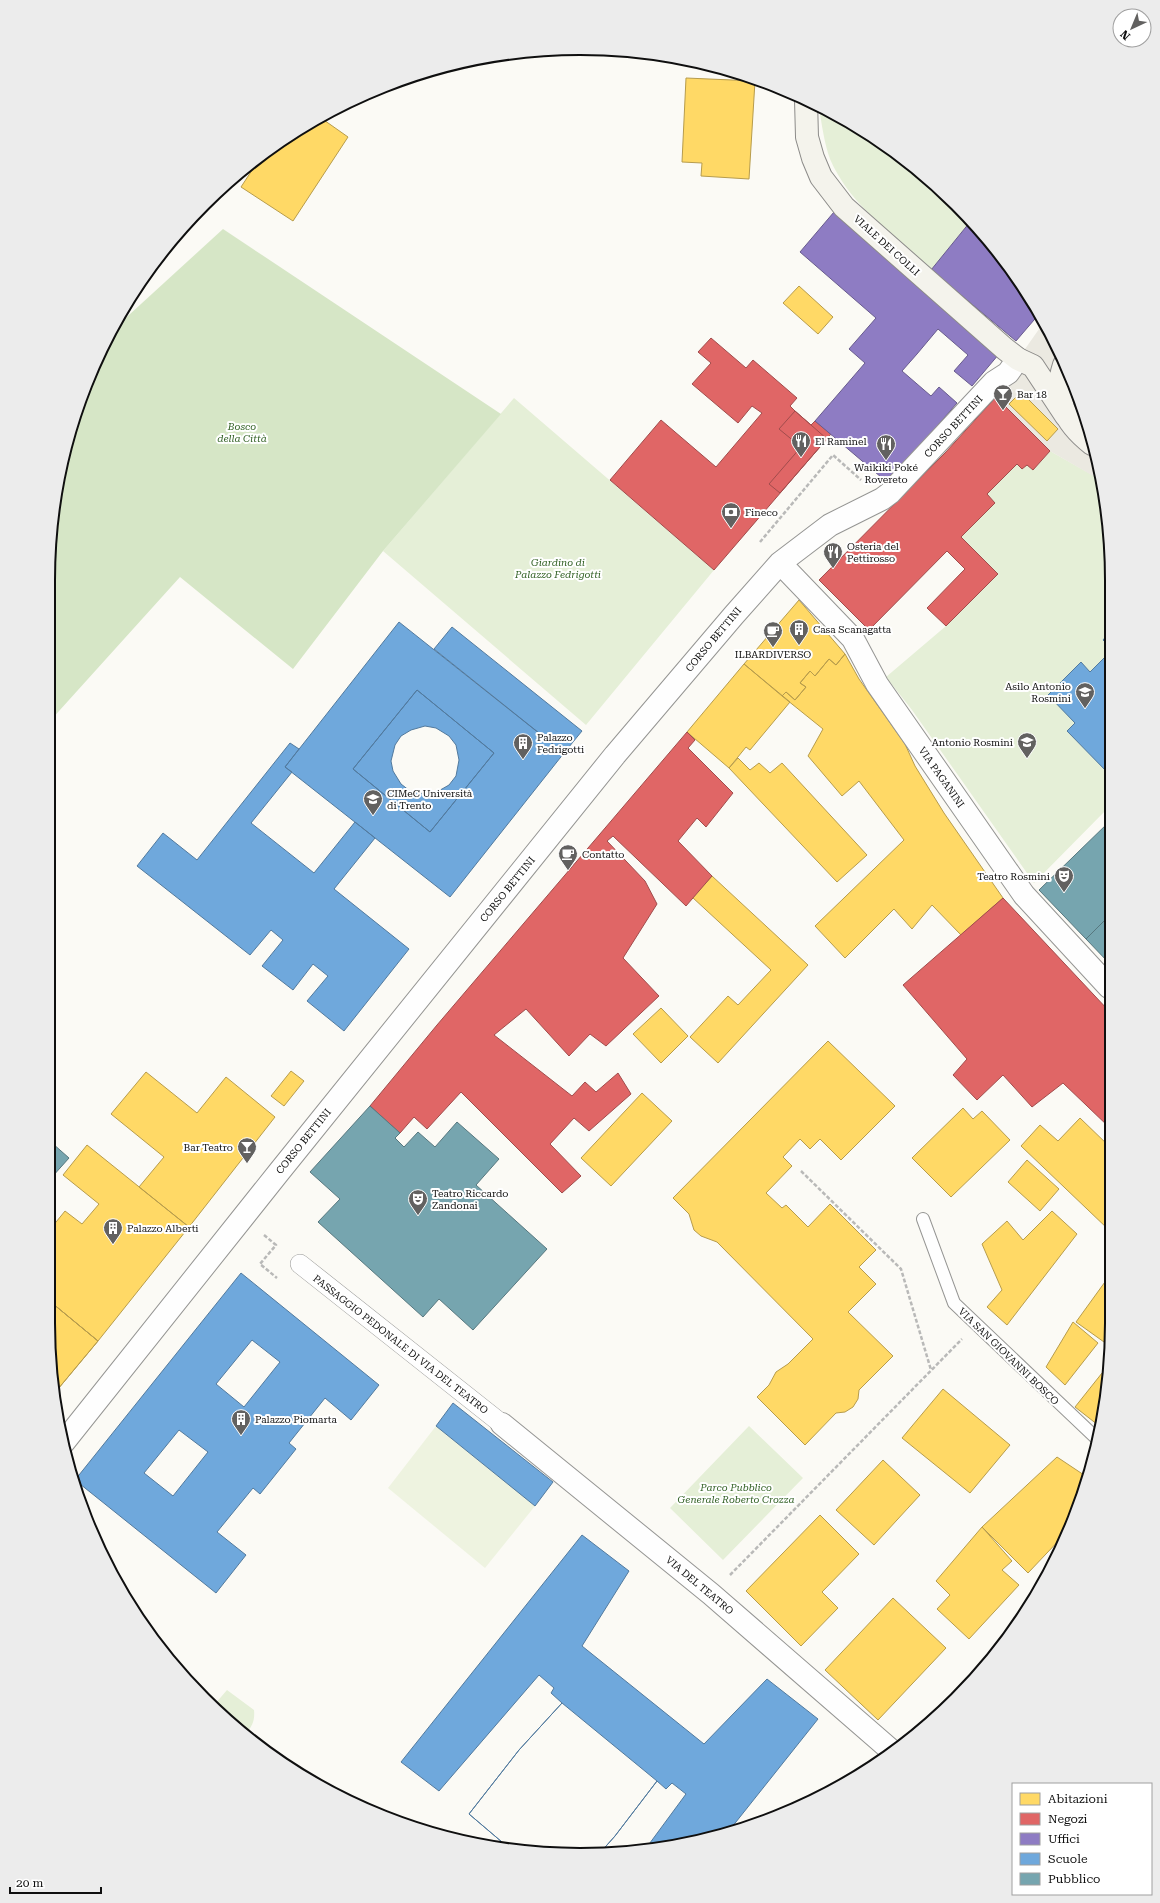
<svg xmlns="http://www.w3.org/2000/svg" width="1160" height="1903" viewBox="0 0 1160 1903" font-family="'Roboto Serif',serif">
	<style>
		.green { fill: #e5efd7 }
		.forest { fill: #d6e6c6 }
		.pitch { fill: #eef3e0 }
		.plaza { fill: #ebe9e1 }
		.homes { fill: #ffd966; stroke: #b79c4c }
		.shops { fill: #e06666; stroke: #a14c4c }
		.offices { fill: #8e7cc3; stroke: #685b8d }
		.schools { fill: #6fa8dc; stroke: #527a9e; fill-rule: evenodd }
		.public { fill: #76a5af; stroke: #57787f }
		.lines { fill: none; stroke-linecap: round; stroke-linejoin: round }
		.service-casing { stroke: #959593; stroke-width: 14 }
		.pedestrian-casing { stroke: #959593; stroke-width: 20 }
		.minor-casing { stroke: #959593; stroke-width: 24 }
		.secondary-casing { stroke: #8c8b89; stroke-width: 24 }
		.path { stroke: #b9b9b8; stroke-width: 2.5; stroke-dasharray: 4 2; stroke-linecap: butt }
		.service { stroke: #fefefe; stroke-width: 12 }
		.pedestrian { stroke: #fefefe; stroke-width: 19 }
		.minor { stroke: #fefefe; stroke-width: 22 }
		.secondary { stroke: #f4f3ec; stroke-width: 22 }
		.labels { text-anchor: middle; stroke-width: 4; stroke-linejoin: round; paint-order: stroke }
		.street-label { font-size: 10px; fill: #0f0f0f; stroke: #fff }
		.poi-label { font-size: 10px; fill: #0f0f0f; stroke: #fff; text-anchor: start }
		.park-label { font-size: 10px; font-style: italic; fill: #326125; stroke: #fff }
		.rim { fill: none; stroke: #0f0f0f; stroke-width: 2 }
	</style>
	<rect width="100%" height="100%" fill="#fbfaf5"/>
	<!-- green -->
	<path class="green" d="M819 108 876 138 956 204 970 222 931 270C896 236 850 206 830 159 824 142 822 125 819 108Z
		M514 398 714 570 586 725 383 551Z
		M1050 451 1096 477 1101 483 1107 511 1109 807 1034 883 912 710 886 677 946 626 998 574 961 537 995 503 987 494 1017 464 1027 465 1033 470Z
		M749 1426 803 1478 723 1560 670 1508Z
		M227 1690 254 1710C255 1721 252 1726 246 1734L215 1704Z"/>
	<!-- forest -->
	<path class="forest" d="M223 229 501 414 383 551 293 669 180 577 50 721 49 545 76 409 118 325Z"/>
	<!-- pitch -->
	<path class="pitch" d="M436 1426 535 1506 485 1568 388 1488Z"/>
	<!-- plaza -->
	<path class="plaza" d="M1044 322 1084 409 1101 483 1095 477 1050 451 996 397 994 382 1018 359Z"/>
	<!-- homes -->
	<path class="homes" d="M686 78 755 81 749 179 701 176 702 163 682 162Z
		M321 118 348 137 293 221 241 187 260 158 285 138Z
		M799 286 833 317 818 334 783 303Z
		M1021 392 1058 429 1047 441 1009 404Z
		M799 600 845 654 836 665 829 659 815 676 810 671 800 683 806 687 795 700 786 692 782 696 744 664Z
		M845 654 859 679 905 744 915 766 944 813 1003 898 961 935 932 905 912 929 894 909 845 958 815 926 904 840 859 781 842 796 808 756 823 729 782 696 786 692 795 700 806 687 800 683 810 671 815 676 829 659 836 665Z
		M744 664 790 702 750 750 746 747 729 768 687 732Z
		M738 758 750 770 759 763 770 773 782 763 867 855 837 882 729 768Z
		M712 876 808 965 718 1063 690 1037 728 996 738 1005 771 970 692 897Z
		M661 1008 688 1036 661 1063 633 1034Z
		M828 1041 895 1106 841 1160 820 1139 810 1149 800 1139 783 1157 792 1166 766 1193 782 1208 786 1205 808 1227 830 1204 876 1250 859 1267 876 1284 848 1312 893 1356 859 1390 858 1399 853 1407 845 1412 836 1413 805 1445 757 1397 769 1385 776 1372 788 1364 813 1339 717 1242 701 1236 694 1230 689 1214 673 1198Z
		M291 1071 304 1081 284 1106 271 1096Z
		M146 1072 197 1113 226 1077 275 1117 189 1227 139 1187 164 1157 111 1114Z
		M642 1093 672 1121 611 1186 581 1158Z
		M963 1108 973 1119 982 1111 1010 1140 951 1197 912 1158Z
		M1080 1118 1110 1147 1109 1230 1021 1146 1040 1125 1058 1141Z
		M87 1145 189 1227 98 1341 52 1303V1227L65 1211 82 1224 99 1204 63 1175Z
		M1027 1160 1059 1189 1040 1211 1008 1182Z
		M1052 1211 1077 1234 1007 1325 987 1307 1002 1290 982 1244 1007 1221 1023 1240Z
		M1110 1275H1111V1347L1076 1322Z
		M52 1303 98 1341 53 1395V1393Z
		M52 1303 98 1341 53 1395V1393Z
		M1073 1322 1098 1343 1065 1385 1046 1367Z
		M1110 1363 1098 1425 1075 1407Z
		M943 1389 1010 1445 970 1493 902 1438Z
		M1057 1457 1087 1477 1084 1494 1064 1535 1028 1573 982 1527Z
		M883 1460 920 1495 874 1545 836 1510Z
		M820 1515 859 1554 822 1592 838 1608 801 1646 746 1591Z
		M982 1527 1012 1561 1002 1570 1019 1585 969 1639 937 1609 950 1595 936 1581Z
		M893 1598 946 1648 878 1720 825 1670Z"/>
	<!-- shops -->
	<path class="shops" d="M711 338 746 368 753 360 797 398 790 406 795 411 811 425 815 421 831 434 714 570 610 480 661 420 716 467 762 413 752 406 738 423 692 384 711 363 698 352Z
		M996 397 1050 451 1033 470 1027 465 1022 469 1017 464 987 494 995 503 961 537 998 574 946 626 927 608 965 569 947 551 869 630 819 580 945 453Z
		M795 411 827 439 780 493 769 484 801 447 779 429Z
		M687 732 695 740 688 748 733 793 706 827 697 818 678 841 712 876 686 906 613 836 607 841 645 881 657 904 623 958 659 996 606 1046 590 1034 569 1056 526 1009 494 1035 572 1096 585 1082 596 1092 618 1073 631 1094 589 1131 574 1118 550 1144 581 1176 562 1193 461 1092 427 1129 414 1117 400 1133 370 1106 437 1025Z
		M1003 898 1109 1011 1110 1128 1063 1083 1032 1107 1003 1075 977 1100 953 1075 967 1059 903 985Z"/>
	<!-- offices -->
	<path class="offices" d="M834 212 999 354 972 386 954 371 968 355 938 329 917 354 902 371 931 396 939 387 957 403 888 483 815 421 865 363 849 349 876 318 800 252Z
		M970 222 1040 313 1016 341 931 270Z"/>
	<!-- schools -->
	<path class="schools" d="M399 622 564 753 450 897 285 767ZM417 690 494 753 430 832 353 769Z
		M452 627 582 731 564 753 434 649Z
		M1108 634V645L1103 640Z
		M1108 654 1109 774 1067 731 1075 723 1048 695 1081 662 1090 672Z
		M417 690 494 753 430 832 353 769ZM425 726 436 728 449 736 456 745 459 760 456 776 449 785 435 793 425 794 410 791 401 784 393 771 391 761 395 745 401 736 411 730Z
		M290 743 299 749 285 767 292 772 251 823 314 873 355 822 375 838 334 889 409 949 344 1031 307 1001 328 976 313 964 293 990 262 966 283 940 271 930 250 955 137 866 163 833 197 860Z
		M241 1273 379 1385 351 1420 325 1398 289 1443 296 1449 260 1494 253 1488 217 1532 246 1555 216 1593 75 1480ZM252 1340 280 1362 244 1407 216 1384ZM179 1430 208 1452 173 1496 144 1473Z
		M453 1403 553 1482 535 1506 436 1426Z
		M582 1535 629 1571 582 1646 704 1744 767 1679 818 1719 728 1832 644 1851 686 1794 672 1783 666 1789 657 1781 615 1836 599 1854 580 1855 509 1848 469 1814 519 1750 562 1703 551 1693 554 1688 539 1675 439 1791 401 1762Z
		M562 1703 657 1781 615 1836 599 1854 580 1855 509 1848 469 1814 519 1750Z"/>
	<!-- public -->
	<path class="public" d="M1109 822V916L1086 939 1039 890Z
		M1109 916V963L1086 939Z
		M370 1106 400 1133 395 1138 404 1147 418 1132 435 1147 457 1122 499 1159 476 1185 547 1249 473 1330 439 1299 423 1317 318 1222 340 1199 310 1172Z
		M52 1143 69 1158 52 1177Z"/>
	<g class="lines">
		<defs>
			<path id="service" d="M923 1219 954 1303 1095 1437"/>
			<path id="pedestrian" d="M300 1264 502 1424"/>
			<path id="minor" d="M780 563 853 639 877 684 1024 895 1109 987
				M502 1424 711 1594 893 1752
				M64 1442 279 1172 615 755 734 615 780 563 830 525 882 499 890 493 994 382 1008 373 1018 359"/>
			<path id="secondary" d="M806 100 807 137 813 158 821 177 844 207 1005 349 1018 359 1033 366 1066 416
				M1064 365C1053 399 1064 422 1092 444"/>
		</defs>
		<!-- service casing -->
		<use href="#service" class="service-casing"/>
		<!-- pedestrian casing -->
		<use href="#pedestrian" class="pedestrian-casing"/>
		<!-- minor casing -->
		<use href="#minor" class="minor-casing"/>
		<!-- secondary casing -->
		<use href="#secondary" class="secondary-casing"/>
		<!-- path -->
		<path class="path" d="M760 542 833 455 861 480
			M801 1171 901 1269 931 1370
			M264 1235 276 1245 260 1264 277 1278
			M730 1575 962 1339"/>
		<!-- service -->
		<use href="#service" class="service"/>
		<!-- pedestrian -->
		<use href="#pedestrian" class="pedestrian"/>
		<!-- minor -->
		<use href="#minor" class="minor"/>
		<!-- secondary -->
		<use href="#secondary" class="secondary"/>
	</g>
	<!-- icons -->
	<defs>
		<symbol id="bar-pin" viewBox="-11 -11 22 30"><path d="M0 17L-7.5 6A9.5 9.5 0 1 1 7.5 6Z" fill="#626160" stroke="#fff"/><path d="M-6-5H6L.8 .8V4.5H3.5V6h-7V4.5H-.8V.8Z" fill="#fff"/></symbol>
		<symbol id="restaurant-pin" viewBox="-11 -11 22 30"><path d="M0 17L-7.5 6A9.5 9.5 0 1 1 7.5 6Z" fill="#626160" stroke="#fff"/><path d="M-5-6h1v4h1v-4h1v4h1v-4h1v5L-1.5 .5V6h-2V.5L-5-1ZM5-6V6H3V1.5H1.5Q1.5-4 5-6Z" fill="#fff"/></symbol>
		<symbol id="bank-pin" viewBox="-11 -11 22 30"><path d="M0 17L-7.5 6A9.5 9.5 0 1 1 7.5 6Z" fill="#626160" stroke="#fff"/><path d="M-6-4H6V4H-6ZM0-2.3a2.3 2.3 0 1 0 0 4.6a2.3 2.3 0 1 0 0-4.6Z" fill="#fff"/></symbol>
		<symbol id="building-pin" viewBox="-11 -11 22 30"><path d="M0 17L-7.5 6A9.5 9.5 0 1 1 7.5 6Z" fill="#626160" stroke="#fff"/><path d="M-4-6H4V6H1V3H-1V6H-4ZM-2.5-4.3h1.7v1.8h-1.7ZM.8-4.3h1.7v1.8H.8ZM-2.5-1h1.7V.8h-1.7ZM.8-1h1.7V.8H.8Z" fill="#fff"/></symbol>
		<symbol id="cafe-pin" viewBox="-11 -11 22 30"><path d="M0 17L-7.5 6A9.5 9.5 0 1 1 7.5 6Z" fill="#626160" stroke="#fff"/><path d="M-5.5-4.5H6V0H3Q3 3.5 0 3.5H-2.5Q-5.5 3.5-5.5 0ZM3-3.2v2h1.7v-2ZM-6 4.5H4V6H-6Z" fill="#fff"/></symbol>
		<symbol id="school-pin" viewBox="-11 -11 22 30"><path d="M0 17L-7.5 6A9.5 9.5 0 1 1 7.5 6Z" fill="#626160" stroke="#fff"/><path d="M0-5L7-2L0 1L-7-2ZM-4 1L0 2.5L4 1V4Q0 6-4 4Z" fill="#fff"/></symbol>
		<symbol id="university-pin" viewBox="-11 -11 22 30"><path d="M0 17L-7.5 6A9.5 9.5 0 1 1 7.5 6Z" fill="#626160" stroke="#fff"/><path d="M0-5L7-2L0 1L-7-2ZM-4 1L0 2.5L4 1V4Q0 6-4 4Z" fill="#fff"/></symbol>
		<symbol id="theatre-pin" viewBox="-11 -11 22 30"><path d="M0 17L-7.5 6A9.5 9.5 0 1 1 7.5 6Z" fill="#626160" stroke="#fff"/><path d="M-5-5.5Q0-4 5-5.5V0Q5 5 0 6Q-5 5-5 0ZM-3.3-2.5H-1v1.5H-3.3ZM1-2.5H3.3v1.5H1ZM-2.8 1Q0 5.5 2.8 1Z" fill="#fff"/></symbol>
	</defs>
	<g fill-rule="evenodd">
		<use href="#bar-pin" x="992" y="383" width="22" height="30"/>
		<use href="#restaurant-pin" x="790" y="430" width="22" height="30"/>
		<use href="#restaurant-pin" x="875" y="433" width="22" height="30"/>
		<use href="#bank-pin" x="720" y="501" width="22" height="30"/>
		<use href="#restaurant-pin" x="822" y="541" width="22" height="30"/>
		<use href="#building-pin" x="788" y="618" width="22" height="30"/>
		<use href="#cafe-pin" x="762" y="620" width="22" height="30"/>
		<use href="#school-pin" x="1074" y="681" width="22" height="30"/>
		<use href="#school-pin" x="1016" y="731" width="22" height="30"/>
		<use href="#building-pin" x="512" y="732" width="22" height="30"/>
		<use href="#university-pin" x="362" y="788" width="22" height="30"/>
		<use href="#cafe-pin" x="557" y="843" width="22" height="30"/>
		<use href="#theatre-pin" x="1053" y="865" width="22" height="30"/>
		<use href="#bar-pin" x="236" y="1136" width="22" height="30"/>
		<use href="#theatre-pin" x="407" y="1188" width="22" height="30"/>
		<use href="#building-pin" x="102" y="1217" width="22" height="30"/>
		<use href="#building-pin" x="230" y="1408" width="22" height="30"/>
	</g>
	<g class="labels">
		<!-- street labels -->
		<g class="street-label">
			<text transform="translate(887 245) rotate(42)" y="4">VIALE DEI COLLI</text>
			<text transform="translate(953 426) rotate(-47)" y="4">CORSO BETTINI</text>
			<text transform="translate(713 639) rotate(-50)" y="4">CORSO BETTINI</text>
			<text transform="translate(942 777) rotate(55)" y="4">VIA PAGANINI</text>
			<text transform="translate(507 889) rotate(-51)" y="4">CORSO BETTINI</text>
			<text transform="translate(303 1141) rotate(-51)" y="4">CORSO BETTINI</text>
			<text transform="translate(401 1344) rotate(38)" y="4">PASSAGGIO PEDONALE DI VIA DEL TEATRO</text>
			<text transform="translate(1009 1356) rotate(44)" y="4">VIA SAN GIOVANNI BOSCO</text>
			<text transform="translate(700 1585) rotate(40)" y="4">VIA DEL TEATRO</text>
		</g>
		<!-- poi labels -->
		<g class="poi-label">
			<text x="1017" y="398">Bar 18</text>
			<text x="815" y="445">El Raminel</text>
			<text x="886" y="471" text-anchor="middle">Waikiki Poké<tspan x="886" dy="12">Rovereto</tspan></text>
			<text x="745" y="516">Fineco</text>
			<text x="847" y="550">Osteria del<tspan x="847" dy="12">Pettirosso</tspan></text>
			<text x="813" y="633">Casa Scanagatta</text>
			<text x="773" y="658" text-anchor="middle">ILBARDIVERSO</text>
			<text x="1071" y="690" text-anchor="end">Asilo Antonio<tspan x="1071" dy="12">Rosmini</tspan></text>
			<text x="537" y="741">Palazzo<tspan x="537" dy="12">Fedrigotti</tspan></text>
			<text x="1013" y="746" text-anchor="end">Antonio Rosmini</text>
			<text x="387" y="797">CIMeC Università<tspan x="387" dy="12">di Trento</tspan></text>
			<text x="582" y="858">Contatto</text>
			<text x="1050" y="880" text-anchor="end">Teatro Rosmini</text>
			<text x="233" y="1151" text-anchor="end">Bar Teatro</text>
			<text x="432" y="1197">Teatro Riccardo<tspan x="432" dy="12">Zandonai</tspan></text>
			<text x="127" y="1232">Palazzo Alberti</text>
			<text x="255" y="1423">Palazzo Piomarta</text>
		</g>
		<!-- park labels -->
		<g class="park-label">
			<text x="242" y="430">Bosco<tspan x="242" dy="12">della Città</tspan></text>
			<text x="558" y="566">Giardino di<tspan x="558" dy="12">Palazzo Fedrigotti</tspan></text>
			<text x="736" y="1491">Parco Pubblico<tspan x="736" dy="12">Generale Roberto Crozza</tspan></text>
		</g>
	</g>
	<!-- crop -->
	<path d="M0 0H1160V1903H0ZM580 55H580A525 525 0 0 1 1105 580V1323A525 525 0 0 1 580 1848H580A525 525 0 0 1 55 1323V580A525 525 0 0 1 580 55Z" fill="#ececec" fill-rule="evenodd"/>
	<path class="rim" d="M580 55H580A525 525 0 0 1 1105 580V1323A525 525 0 0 1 580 1848H580A525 525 0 0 1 55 1323V580A525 525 0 0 1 580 55Z"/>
	<!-- legend -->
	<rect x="1012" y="1783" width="140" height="112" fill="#ffffff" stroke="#9f9f9f"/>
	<rect x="1020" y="1793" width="20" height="12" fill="#ffd966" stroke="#9f9f9f"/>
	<text x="1048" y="1803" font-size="12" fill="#0f0f0f">Abitazioni</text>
	<rect x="1020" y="1813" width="20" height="12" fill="#e06666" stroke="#9f9f9f"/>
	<text x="1048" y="1823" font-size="12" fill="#0f0f0f">Negozi</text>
	<rect x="1020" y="1833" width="20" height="12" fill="#8e7cc3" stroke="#9f9f9f"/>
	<text x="1048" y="1843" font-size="12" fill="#0f0f0f">Uffici</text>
	<rect x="1020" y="1853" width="20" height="12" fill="#6fa8dc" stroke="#9f9f9f"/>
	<text x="1048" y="1863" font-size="12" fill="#0f0f0f">Scuole</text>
	<rect x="1020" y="1873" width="20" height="12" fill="#76a5af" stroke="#9f9f9f"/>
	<text x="1048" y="1883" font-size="12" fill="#0f0f0f">Pubblico</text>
	<!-- north arrow -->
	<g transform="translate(1132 28) rotate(224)"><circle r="19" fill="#ffffff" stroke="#9f9f9f"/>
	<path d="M0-3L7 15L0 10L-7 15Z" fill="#626160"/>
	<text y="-6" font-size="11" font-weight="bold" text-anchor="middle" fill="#0f0f0f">N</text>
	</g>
	<!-- scale -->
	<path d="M10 1887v6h91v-6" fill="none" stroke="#0f0f0f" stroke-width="2"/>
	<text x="16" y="1887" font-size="12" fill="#0f0f0f" stroke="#ffffff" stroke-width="3" paint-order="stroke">20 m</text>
</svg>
